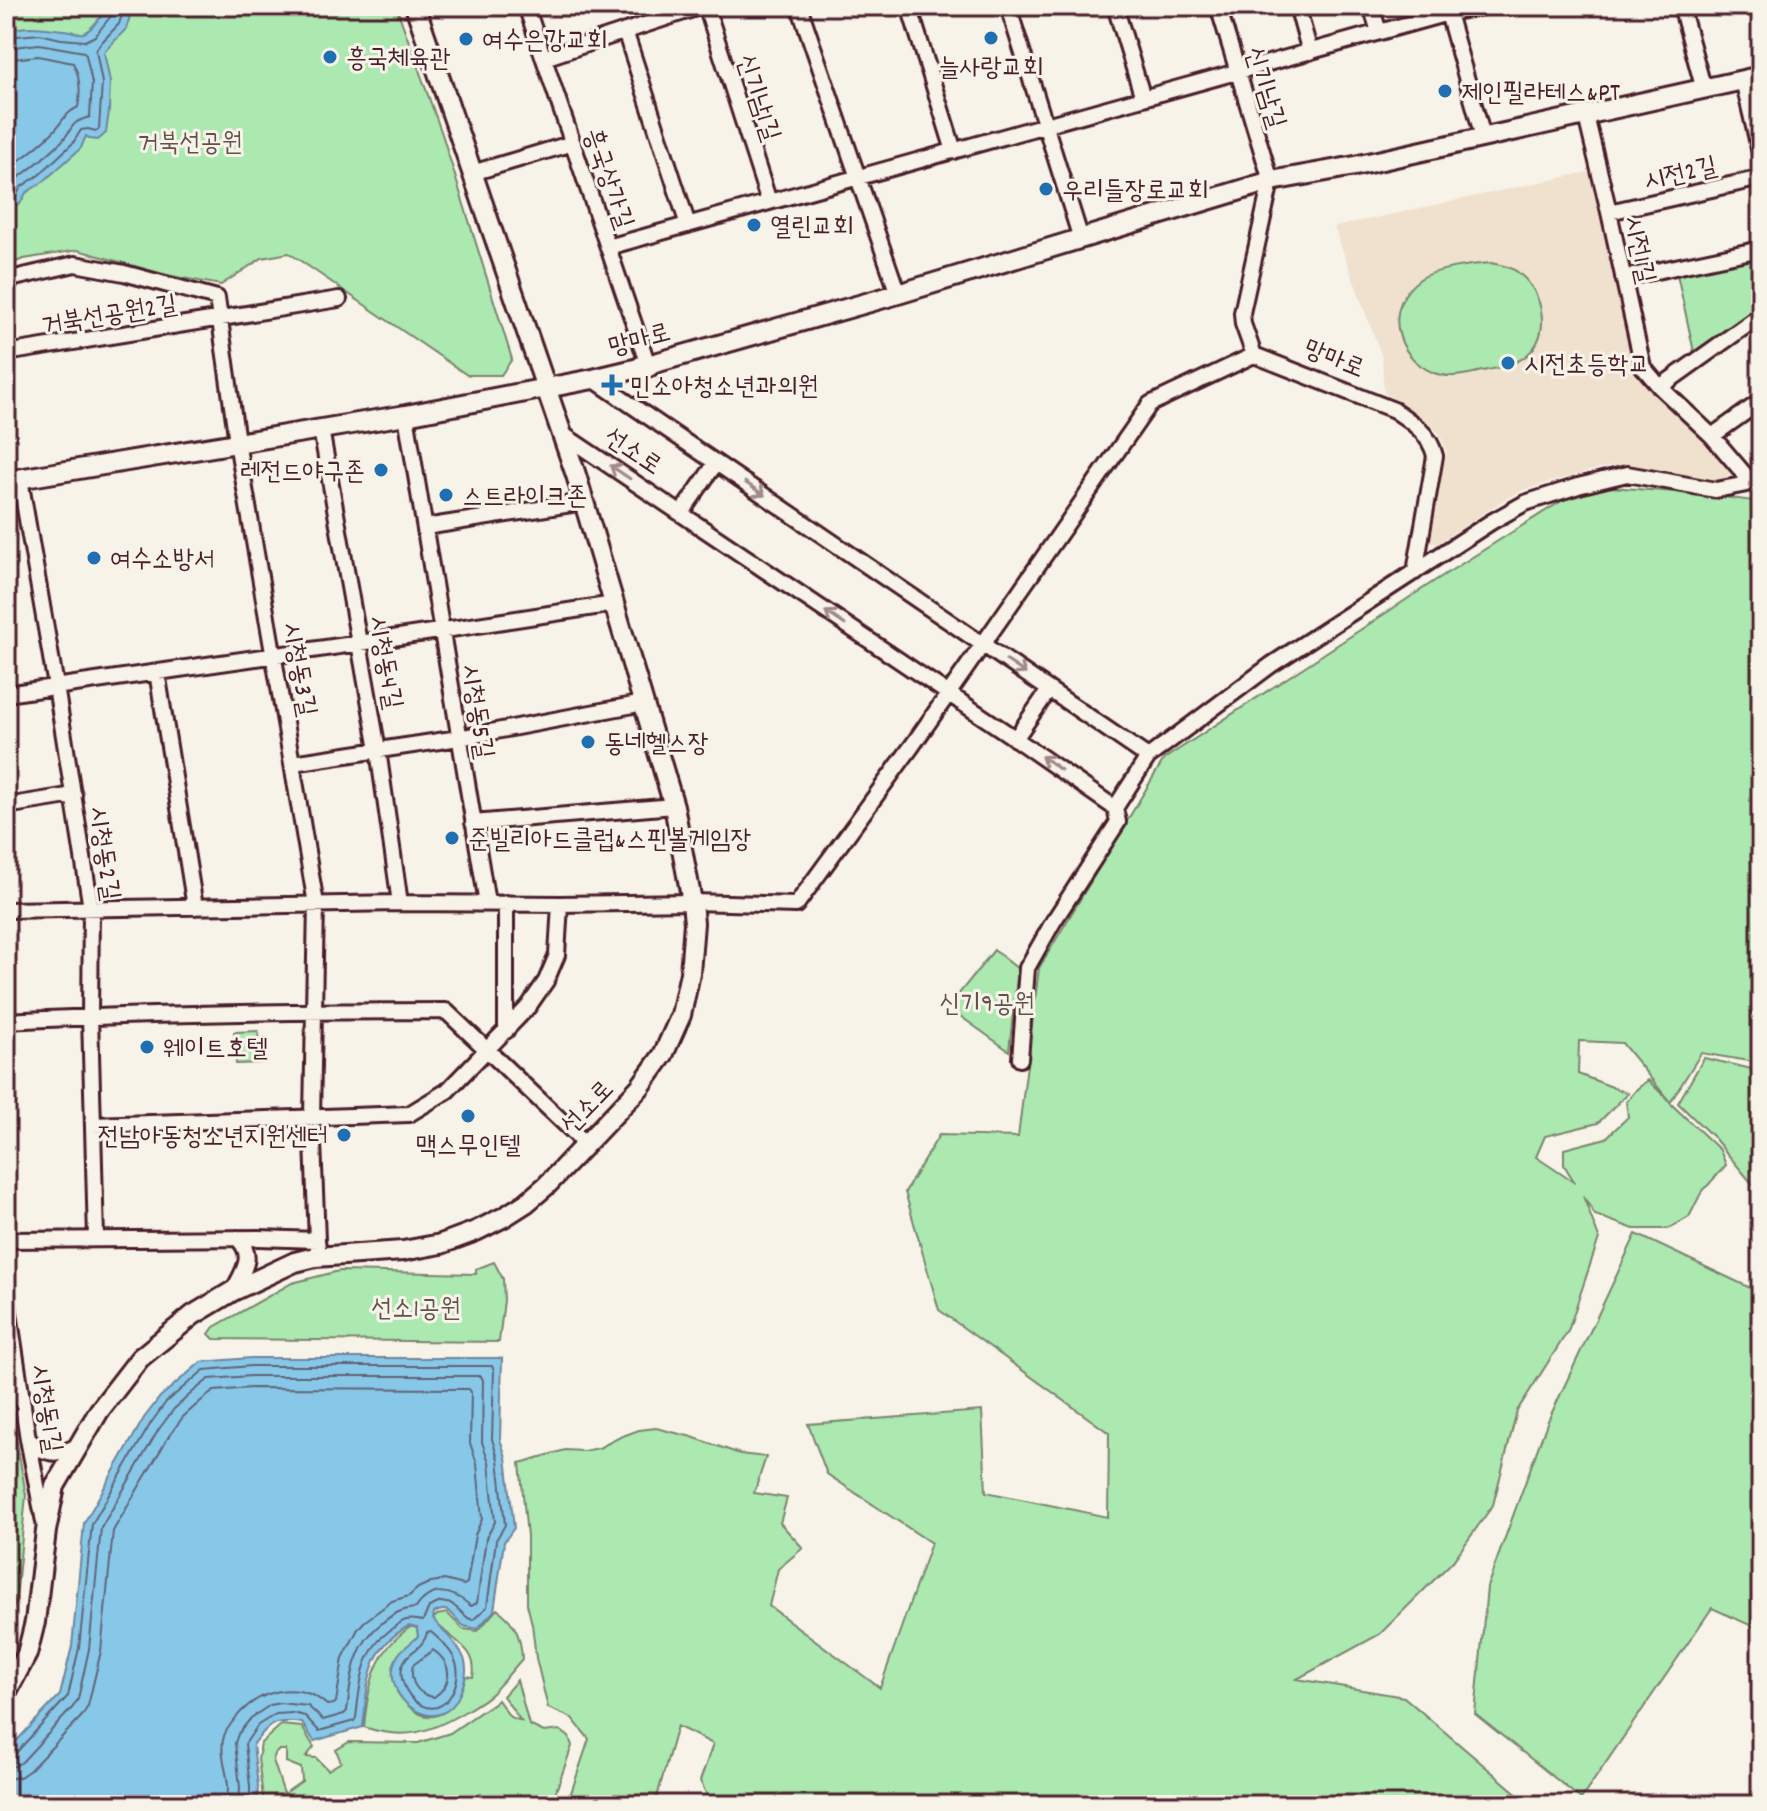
<svg xmlns="http://www.w3.org/2000/svg" width="1767" height="1811" viewBox="0 0 1767 1811" font-family="Dekko,'Poor Story',sans-serif">
	<style>
		.built { fill: #efe1cd }
		.green { fill: #abe9b0; stroke: #7a846e; stroke-width: 2; fill-rule: evenodd }
		.water { fill: #87c8e8; stroke: #6f849c; stroke-width: 2 }
		.lines { fill: none; stroke-linecap: round; stroke-linejoin: round }
		.shore { stroke: #626377; stroke-width: 2 }
		.minor-casing { stroke: #4a1f2b; stroke-width: 20 }
		.tertiary-casing { stroke: #4a1f2b; stroke-width: 24 }
		.secondary-casing { stroke: #4a1f2b; stroke-width: 28 }
		.minor { stroke: #f7f3e8; stroke-width: 14 }
		.tertiary { stroke: #f7f3e8; stroke-width: 18 }
		.secondary { stroke: #f7f3e8; stroke-width: 22 }
		.oneway { stroke: #a0898a }
		.poi-dot { fill: #1f6fb2; stroke: #f7f3e8; stroke-width: 3 }
		.labels { text-anchor: middle; stroke-width: 6; stroke-linejoin: round; paint-order: stroke }
		.poi-label { font-size: 26px; fill: #4a1f2b; stroke: #f7f3e8; text-anchor: start }
		.street-label { font-size: 26px; fill: #4a1f2b; stroke: #f7f3e8 }
		.park-label { font-size: 26px; fill: #62524c; stroke: #f7f3e8 }
	</style>
	<rect width="100%" height="100%" fill="#f7f3e8"/>
	<filter id="ink" filterUnits="userSpaceOnUse"><feTurbulence type="fractalNoise" baseFrequency=".0125" numOctaves="2"/><feDisplacementMap in="SourceGraphic" scale="16" xChannelSelector="R" yChannelSelector="G"/><feConvolveMatrix kernelMatrix="1 2 1 2 8 2 1 2 1" color-interpolation-filters="sRGB"/></filter>
	<g filter="url(#ink)">
		<!-- built -->
		<path class="built" d="M1592 171 1636 370 1731 470 1727 480 1709 482 1696 480 1640 467 1611 466 1596 469 1523 490 1502 501 1437 544 1426 540 1447 452 1439 433 1418 414 1384 393 1382 357 1334 227Z"/>
		<!-- green -->
		<path class="green" d="M6 6H396L442 134 512 359 501 375H467L289 253 262 258 221 285 166 275 78 250 24 259 6 265Z
			M1761 257V305L1694 352 1677 274Z
			M1491 263C1501 265 1512 267 1520 274 1543 293 1552 333 1527 355 1514 366 1498 368 1482 371 1465 375 1450 379 1434 373 1394 357 1383 305 1420 279 1435 269 1472 264 1491 263Z
			M1610 487 1702 494 1761 502V1063L1701 1053 1670 1103 1720 1150 1726 1165 1701 1193 1689 1217 1668 1229H1634L1595 1215 1583 1196 1599 1238 1568 1331 1517 1411 1493 1505 1453 1561 1380 1634 1297 1679 1404 1697 1515 1792 1522 1805H712L700 1781 713 1744 677 1726 657 1797 652 1805H567L589 1739 572 1718 548 1708 536 1658 532 1624 527 1604V1536L520 1463 565 1450 583 1451 599 1448 620 1437 639 1430 656 1428 692 1437 740 1454 766 1457 754 1493 787 1498 780 1523 803 1548 778 1569 769 1606 880 1688 931 1543 827 1474 808 1424 982 1411 986 1492 1108 1517 1109 1433 939 1310 905 1192 939 1135 1018 1137 1039 968 1164 759 1436 580 1563 500ZM1579 1041 1622 1043 1670 1102 1648 1080 1637 1089 1626 1102 1628 1117 1606 1138 1564 1149V1165L1575 1183 1536 1157 1545 1136 1598 1123 1628 1093 1578 1074Z
			M994 950 1018 969 1009 1051 953 1011V1001Z
			M258 1031 260 1063 236 1064 234 1032Z
			M1704 1058 1756 1070 1761 1069V1189L1754 1186 1715 1139 1678 1103Z
			M1636 1234 1761 1293V1630L1712 1608 1581 1799 1475 1714 1487 1587 1547 1423Z
			M494 1262 503 1279 504 1300 499 1342 214 1339 209 1334 214 1327 292 1283 339 1271 476 1274V1269Z
			M6 1381 26 1495 17 1589 10 1628 6 1636Z
			M497 1609C516 1622 521 1638 522 1659 512 1670 503 1682 492 1693 485 1700 475 1705 466 1711 431 1732 405 1741 364 1727 368 1686 374 1650 412 1626L417 1628 418 1636 397 1692C425 1733 454 1718 466 1676L473 1677C479 1646 448 1640 433 1619L437 1615 447 1613 463 1629 478 1631Z
			M517 1680 529 1725 544 1732 560 1730 569 1737 572 1746 551 1805H264L258 1759 261 1743 281 1725 302 1727 314 1747 306 1757 316 1758 328 1770 341 1762 336 1750 349 1742 418 1743 450 1733 498 1700 510 1717 521 1721 503 1696ZM279 1750H286V1762L301 1768 302 1781 284 1794 273 1760 275 1754Z"/>
		<!-- water -->
		<path class="water" d="M111 6 126 8 130 16 126 29 104 52 110 82 109 111 106 133 98 140 90 139 86 136 81 148 44 181 26 193 21 202 15 206 8 204 6 201 7 50 6 31C29 24 48 28 70 31 74 32 80 34 83 33 91 32 103 12 111 6Z
			M251 1358H502L500 1439 506 1457 514 1528 504 1542 494 1611 477 1629C475 1628 466 1627 464 1626 452 1618 452 1604 434 1613L433 1619C443 1632 458 1643 464 1658 468 1668 466 1678 462 1688 443 1747 375 1697 397 1657 401 1648 412 1644 418 1636L417 1628 409 1626C366 1649 368 1684 363 1727L314 1741 302 1723C274 1719 269 1723 253 1745L258 1786 257 1805H6V1752L60 1695 72 1646 84 1523 144 1418 160 1397 201 1362Z"/>
		<g class="lines">
			<!-- shore -->
			<path class="shore" d="M6 37 40 34 61 39 85 41 95 36 115 11H120L122 15 119 24 100 44 96 50 102 83 99 129 96 131 88 129 81 130 73 143 39 175 21 187 16 196H6
				M6 48 39 44 84 52 86 55 92 83 90 117C68 123 75 127 62 141 45 157 25 174 6 186
				M6 60 38 56 73 63C80 75 81 93 78 107 61 116 63 123 51 134 37 148 22 158 6 171
				M431 1632C452 1650 467 1667 451 1695 448 1700 443 1705 437 1707 416 1712 398 1686 402 1667 405 1652 423 1650 427 1633Z
				M433 1650C452 1663 454 1683 434 1697 417 1695 409 1681 413 1665Z
				M6 1757 15 1754 68 1696 79 1648 92 1524 151 1423 166 1402 204 1370 251 1366H492L494 1370 492 1439 498 1459 505 1525 496 1540 487 1607 473 1620 468 1618 452 1604 441 1602 429 1607 423 1621C406 1617 403 1620 389 1631 361 1652 360 1686 356 1718L354 1721 319 1731 305 1716 292 1713 276 1714 258 1725 245 1744 250 1786V1805
				M6 1767 15 1766 22 1762 73 1707 78 1699 89 1649 101 1528 159 1429 174 1409 194 1391 209 1379 251 1376H481L483 1380 482 1442 489 1462 495 1522 486 1538 477 1603 471 1606C452 1590 432 1585 416 1608 401 1609 393 1614 382 1623 353 1645 351 1678 347 1711L344 1714 323 1720 308 1706 280 1703 270 1705 251 1718 238 1734 235 1743 240 1787 239 1805
				M6 1779 20 1777 30 1770 82 1716 88 1706 101 1651 113 1531 169 1436 183 1417 202 1400 214 1391 251 1388 469 1389 471 1392 470 1443 477 1464 482 1519 475 1535 467 1583 464 1585 444 1580 431 1582 418 1588 409 1596 392 1601 364 1622 358 1629 343 1658 336 1702 334 1704 327 1705C297 1678 256 1691 234 1720 230 1725 226 1730 224 1736 219 1752 227 1770 228 1786 228 1792 227 1799 227 1805"/>
			<defs>
				<path id="minor" d="M526 6 648 365
					M706 6 769 202
					M799 6 898 294
					M909 6 954 151
					M1008 6 1081 239
					M1115 6 1143 98
					M1218 6 1271 181 1242 313 1243 324 1254 355 1394 410C1412 422 1430 434 1435 456L1415 572
					M1297 6 1310 52
					M1371 6 1379 32
					M1446 6 1483 137
					M1681 6 1704 90
					M625 31 688 225
					M544 58 702 6
					M1743 80 1761 157
					M1586 116 1609 212 1643 367 1660 387 1712 436 1752 483H1759
					M472 173 573 143
					M1609 212 1761 178
					M608 247 1448 13 1488 6
					M1623 278 1761 249
					M6 280 75 264 124 273 217 298 237 442 316 904 312 1118 317 1240
					M6 353 339 299
					M593 379 1148 757
					M1660 387 1761 315
					M406 415 487 903
					M321 429 378 750 400 903
					M561 433 1010 735 1115 808
					M1712 436 1761 401
					M20 479 56 686 91 908 90 1016 96 1239
					M681 513 716 463
					M425 527 584 502
					M157 672 195 907
					M6 694 360 643 614 604
					M1015 739 1049 690
					M293 763 459 738 644 703
					M6 806 74 795
					M473 823 674 806
					M6 910 400 903 560 904 692 902 796 905 912 746 1150 404 1254 355
					M6 1021C153 1013 300 1011 446 1011L586 1144
					M506 1031V903
					M1020 1059 1027 968 1053 922 1118 822 1115 808 1148 757 1271 665 1491 522 1525 503 1578 486 1627 474 1716 490 1752 483
					M93 1125 409 1114 447 1091 528 1007 546 981 557 955 560 904
					M6 1240 259 1238 317 1240 318 1248
					M233 1291C243 1271 256 1256 237 1238
					M6 1293 28 1439 45 1527
					M28 1439C44 1455 56 1456 76 1447"/>
				<path id="tertiary" d="M648 365 898 294 1271 181 1355 166 1761 76
					M6 481 406 415 593 379 643 367
					M6 1693 27 1654 35 1622 46 1531 55 1486 99 1411 140 1358 193 1315 233 1291 295 1262 315 1257 403 1251 441 1244 476 1231 504 1217 526 1203 547 1185 640 1087 663 1055 681 1015 690 973 694 923 692 902 674 806 576 475 415 6"/>
				<path id="secondary" d="M643 367 648 365"/>
			</defs>
			<!-- minor casing -->
			<use href="#minor" class="minor-casing"/>
			<!-- tertiary casing -->
			<use href="#tertiary" class="tertiary-casing"/>
			<!-- secondary casing -->
			<use href="#secondary" class="secondary-casing"/>
			<!-- minor -->
			<use href="#minor" class="minor"/>
			<!-- tertiary -->
			<use href="#tertiary" class="tertiary"/>
			<!-- secondary -->
			<use href="#secondary" class="secondary"/>
		</g>
		<!-- one-way arrows -->
		<defs><path id="oneway-shaft" d="M-6 0H5M1.5-3L5.5 0L1.5 3" fill="none" stroke-width="1.6" stroke-linecap="round" stroke-linejoin="round" transform="scale(2)"/></defs>
		<g class="oneway">
			<use href="#oneway-shaft" transform="translate(620 472) rotate(-146)"/>
			<use href="#oneway-shaft" transform="translate(755 489) rotate(34)"/>
			<use href="#oneway-shaft" transform="translate(835 618) rotate(-146)"/>
			<use href="#oneway-shaft" transform="translate(1016 667) rotate(34)"/>
			<use href="#oneway-shaft" transform="translate(1051 763) rotate(-145)"/>
		</g>
	</g>
	<!-- markers -->
	<g class="poi-dot">
		<circle cx="991" cy="38" r="8"/>
		<circle cx="466" cy="39" r="8"/>
		<circle cx="330" cy="57" r="8"/>
		<circle cx="1445" cy="91" r="8"/>
		<circle cx="1046" cy="189" r="8"/>
		<circle cx="754" cy="225" r="8"/>
		<circle cx="1508" cy="363" r="8"/>
		<path d="M608 373h8v8h8v8h-8v8h-8v-8h-8v-8h8z"/>
		<circle cx="381" cy="470" r="8"/>
		<circle cx="446" cy="495" r="8"/>
		<circle cx="94" cy="558" r="8"/>
		<circle cx="588" cy="742" r="8"/>
		<circle cx="452" cy="838" r="8"/>
		<circle cx="147" cy="1047" r="8"/>
		<circle cx="468" cy="1116" r="8"/>
		<circle cx="344" cy="1135" r="8"/>
	</g>
	<g class="labels">
		<!-- poi labels -->
		<g class="poi-label">
			<text x="482" y="48">여수은강교회</text>
			<text x="346" y="66">흥국체육관</text>
			<text x="991" y="75" text-anchor="middle">늘사랑교회</text>
			<text x="1461" y="100">제인필라테스&amp;PT</text>
			<text x="1062" y="198">우리들장로교회</text>
			<text x="770" y="234">열린교회</text>
			<text x="1524" y="372">시전초등학교</text>
			<text x="630" y="394">민소아청소년과의원</text>
			<text x="365" y="479" text-anchor="end">레전드야구존</text>
			<text x="462" y="504">스트라이크존</text>
			<text x="110" y="567">여수소방서</text>
			<text x="604" y="751">동네헬스장</text>
			<text x="468" y="847">준빌리아드클럽&amp;스핀볼게임장</text>
			<text x="163" y="1056">웨이트호텔</text>
			<text x="328" y="1144" text-anchor="end">전남아동청소년지원센터</text>
			<text x="468" y="1153" text-anchor="middle">맥스무인텔</text>
		</g>
		<!-- street labels -->
		<g class="street-label">
			<text transform="translate(1267 87) rotate(73)" y="9">신기남길</text>
			<text transform="translate(760 97) rotate(72)" y="9">신기남1길</text>
			<text transform="translate(1680 172) rotate(-13)" y="9">시전2길</text>
			<text transform="translate(610 178) rotate(71)" y="9">흥국상가길</text>
			<text transform="translate(1641 249) rotate(78)" y="9">시전1길</text>
			<text transform="translate(109 313) rotate(-9)" y="9">거북선공원2길</text>
			<text transform="translate(639 338) rotate(-15)" y="9">망마로</text>
			<text transform="translate(1335 357) rotate(22)" y="9">망마로</text>
			<text transform="translate(634 450) rotate(34)" y="9">선소로</text>
			<text transform="translate(387 662) rotate(80)" y="9">시청동4길</text>
			<text transform="translate(301 669) rotate(80)" y="9">시청동3길</text>
			<text transform="translate(479 711) rotate(81)" y="9">시청동5길</text>
			<text transform="translate(106 853) rotate(82)" y="9">시청동2길</text>
			<text transform="translate(586 1106) rotate(-46)" y="9">선소로</text>
			<text transform="translate(48 1408) rotate(81)" y="9">시청동1길</text>
		</g>
		<!-- park labels -->
		<g class="park-label">
			<text x="190" y="150">거북선공원</text>
			<text x="987" y="1011">신기9공원</text>
			<text x="416" y="1316">선소1공원</text>
		</g>
	</g>
	<!-- margin -->
	<rect width="1767" height="1811" fill="none" stroke="#f7f3e8" stroke-width="32"/>
	<rect x="16" y="16" width="1735" height="1779" fill="none" stroke="#4a1f2b" stroke-width="3" filter="url(#ink)"/>
</svg>
